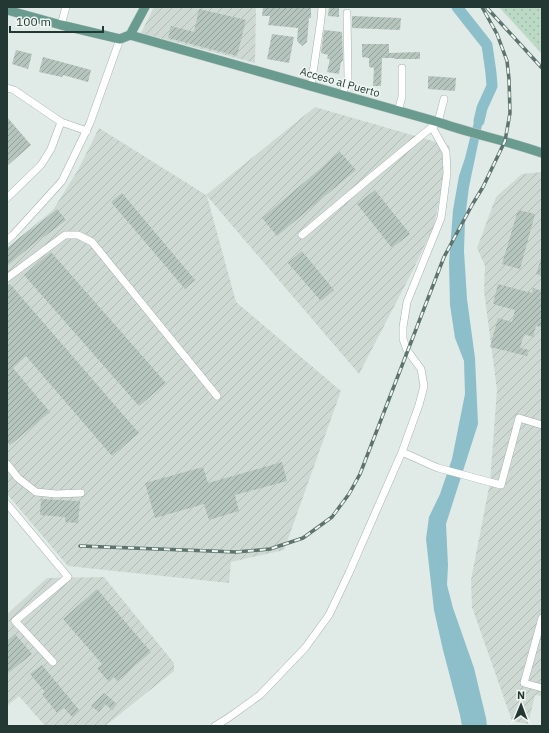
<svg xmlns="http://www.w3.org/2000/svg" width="549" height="733" viewBox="0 0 549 733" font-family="'IBM Plex Sans',sans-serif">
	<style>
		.industrial { fill: url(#industrial-furrows) }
		.grass { fill: url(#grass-dots) }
		.water { fill: #8dbfca }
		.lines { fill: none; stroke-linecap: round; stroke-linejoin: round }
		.river { stroke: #8dbfca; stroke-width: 11 }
		.building { fill: url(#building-hatch) }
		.minor-casing { stroke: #a4b1ad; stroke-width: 8 }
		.major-casing { stroke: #c1c7c6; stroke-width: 10 }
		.minor { stroke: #fff; stroke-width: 7 }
		.major { stroke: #699b8f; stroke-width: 9 }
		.rail-casing { stroke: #5d746e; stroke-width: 3.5 }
		.rail { stroke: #f0f7f3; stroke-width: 2; stroke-dasharray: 6; stroke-linecap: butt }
		.labels { text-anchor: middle; stroke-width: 3; stroke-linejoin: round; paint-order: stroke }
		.street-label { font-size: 11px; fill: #233833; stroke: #f0f7f3 }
	</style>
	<defs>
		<pattern id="industrial-furrows" width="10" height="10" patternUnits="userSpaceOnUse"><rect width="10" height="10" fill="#cfd9d4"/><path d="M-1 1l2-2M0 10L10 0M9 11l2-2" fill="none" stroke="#b1bbb6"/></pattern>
		<pattern id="grass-dots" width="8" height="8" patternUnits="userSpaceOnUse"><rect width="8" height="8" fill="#bbd9c4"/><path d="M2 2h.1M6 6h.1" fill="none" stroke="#a0bba9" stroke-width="1.8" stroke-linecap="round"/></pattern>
		<pattern id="building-hatch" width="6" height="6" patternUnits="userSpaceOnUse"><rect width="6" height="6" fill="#b6c4be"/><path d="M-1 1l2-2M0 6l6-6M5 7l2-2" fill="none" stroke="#94a09b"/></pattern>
	</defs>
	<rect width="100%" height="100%" fill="#e0eae6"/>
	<!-- industrial -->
	<path class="industrial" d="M154 7H256L255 63 141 33Z
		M315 107 450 146 434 226 413 270 359 374 207 196 236 302 341 391 284 550 231 562 229 583 68 566 7 494V248L53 210 78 170 99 128 206 195Z
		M542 172V696L535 695 528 724 512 721 472 607 471 580 490 482 497 390 484 291 485 266 477 248 496 197 522 174Z
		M104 577 174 663V671L105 726H45L19 696 7 706V614L47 578Z"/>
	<!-- grass -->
	<path class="grass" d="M499 7H542V54Z"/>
	<!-- water -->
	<path class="water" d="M482 108 483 120 469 187 465 219 464 251 467 299 475 358 478 424 446 524 448 565 447 585 453 608 474 668 486 718 487 726H462L460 715 443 650 434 610 426 539 429 517 440 494 452 459 465 394 464 361 455 338 450 305 449 263 453 210 459 176 465 158 475 118Z"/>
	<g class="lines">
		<!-- river -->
		<path class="river" d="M457 7 487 45 491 73 492 86 482 108 479 121"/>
	</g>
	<!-- building -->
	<path class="building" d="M263 7H311V18H309L307 42 302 46 297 41 298 28 268 25 270 16H262Z
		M329 7H339V17L328 16Z
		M199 9 246 20 237 56 168 38 171 26 194 32Z
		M352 16 401 18 400 30 352 28Z
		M324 30 342 32 343 59 342 62H341L339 74 327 72 330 59H327L328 55 321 53Z
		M272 34 294 37 289 63 267 59Z
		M362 44H389V53L420 52V59H394V58H382L381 86H373L374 68 369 67V58L362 57Z
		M16 50 32 54 28 69 12 64Z
		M43 57 91 70 88 82 63 75 62 77 39 72Z
		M428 76 456 78 455 91 428 89Z
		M7 117 31 145 7 166Z
		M340 152 356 170 277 236 262 218Z
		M375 190 410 234 392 248 357 204Z
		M122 193 195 280 185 289 111 202Z
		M57 209 66 220 44 237 43 236 7 266V248L29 230 30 231Z
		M518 210 535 214 520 269 502 264Z
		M302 251 334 290 321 301 288 263Z
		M51 252 166 383 139 406 24 275Z
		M541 259H542V276L536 274Z
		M10 284 139 433 112 456 26 356 13 368 50 412 10 445 7 442V287Z
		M498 284 532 293 533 288 542 291V327L536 326 533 337 524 334 520 348 529 350 527 356 490 347 498 318 512 322 515 310 493 304Z
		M282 462 287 481 235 495 239 511 209 520 204 504 155 518 145 483 203 467 208 483Z
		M41 499 80 501 78 523 65 522V517L40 515Z
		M97 589 151 652 117 681 114 677 109 682 97 668 102 664 63 619Z
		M15 634 32 654 7 674V641Z
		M42 665 80 711 72 717 64 708 57 713 42 694 45 692 30 674Z
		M104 693 117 704 112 710 105 704 99 712 91 706Z"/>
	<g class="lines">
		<defs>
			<path id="minor" d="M61 25 66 7
				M311 86 321 19 322 7
				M7 88 14 90 61 122 87 131
				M342 95 348 79 347 13
				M398 111 402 97V68
				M7 198 41 165 51 149 61 122
				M302 235 370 178 438 122 444 99
				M7 240 13 235 62 181 90 123 120 39
				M7 278 65 235H78L92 242 217 396
				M402 452 419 405 424 386 421 369 407 350 403 339V327L407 302 422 265 441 218 447 173 446 152 432 127
				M7 464 18 478 36 492 56 494 81 493
				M7 504 68 577 15 621 53 662
				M542 618 524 683 542 688
				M215 726 228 718 260 695 305 648 329 615 349 573 402 452 438 468 501 485 519 418 542 425"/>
			<path id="major" d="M7 10 61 25 120 39 130 35 145 7
				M130 35 438 122C472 134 508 141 542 153"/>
		</defs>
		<!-- minor casing -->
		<use href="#minor" class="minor-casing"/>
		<!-- major casing -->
		<use href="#major" class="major-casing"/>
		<!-- minor -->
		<use href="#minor" class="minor"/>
		<!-- major -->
		<use href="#major" class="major"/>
		<defs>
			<path id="rail" d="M487 8 542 68
				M80 546 236 552 270 549 303 538 332 517 349 494 360 474 444 257 472 205 483 187 505 141 510 113 509 79 507 61 497 34 482 7"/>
		</defs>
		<!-- rail casing -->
		<use href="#rail" class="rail-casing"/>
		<!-- rail -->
		<use href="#rail" class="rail"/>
	</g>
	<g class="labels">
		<!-- street labels -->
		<g class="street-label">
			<text transform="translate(340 82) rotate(16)" y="4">Acceso al Puerto</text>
		</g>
	</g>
	<!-- border -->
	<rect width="549" height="733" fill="none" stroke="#233833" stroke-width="16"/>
	<!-- north arrow -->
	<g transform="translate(521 705) rotate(1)" stroke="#f0f7f3" stroke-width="3" paint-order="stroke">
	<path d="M0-3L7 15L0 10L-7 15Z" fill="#233833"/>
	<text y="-6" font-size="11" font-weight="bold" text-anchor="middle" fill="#233833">N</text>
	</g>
	<!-- scale -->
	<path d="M10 26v6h93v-6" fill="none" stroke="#233833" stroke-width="2"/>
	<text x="16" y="26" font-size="12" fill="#233833" stroke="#f0f7f3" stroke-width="3" paint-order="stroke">100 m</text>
</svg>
